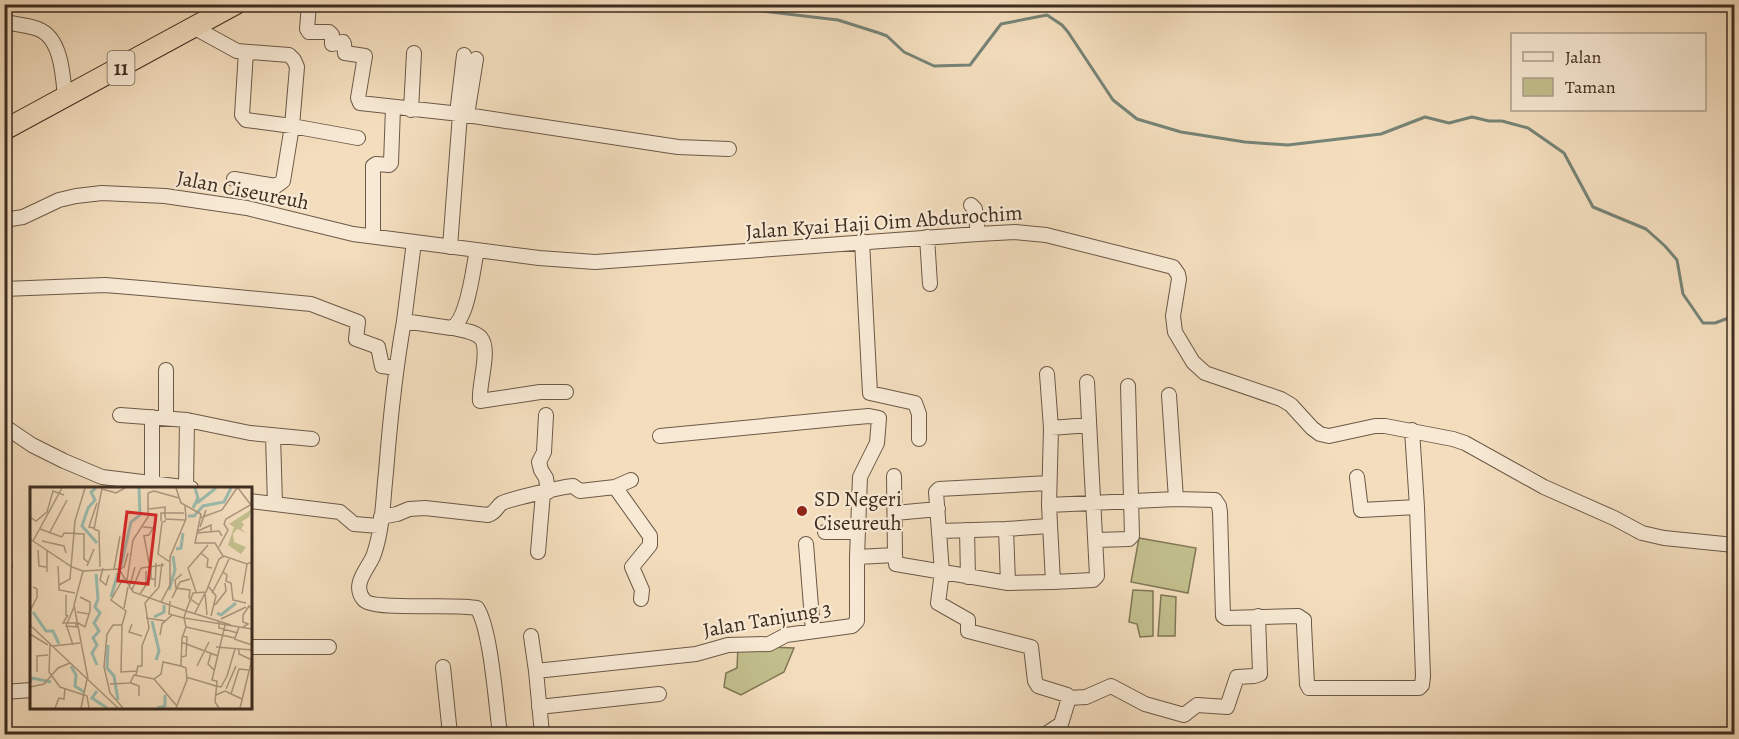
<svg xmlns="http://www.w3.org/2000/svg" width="1739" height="739" viewBox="0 0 1739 739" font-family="Alegreya,serif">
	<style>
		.green { fill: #c2bf8d; stroke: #807656; stroke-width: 1.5 }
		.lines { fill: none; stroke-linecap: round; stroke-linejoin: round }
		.stream { stroke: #768376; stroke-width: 3 }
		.minor-casing { stroke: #6c5947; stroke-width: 16 }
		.highway-casing { stroke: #3f2d20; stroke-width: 22 }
		.minor { stroke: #f7e9d4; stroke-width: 14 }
		.highway { stroke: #f3ddbd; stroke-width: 20 }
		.poi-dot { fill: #8f2418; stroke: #f7e9d4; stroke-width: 2 }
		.labels { text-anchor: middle; stroke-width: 4.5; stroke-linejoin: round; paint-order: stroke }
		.shield { fill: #f7e9d4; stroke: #766556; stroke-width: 1.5 }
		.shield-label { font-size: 20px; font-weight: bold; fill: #3f2d20 }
		.street-label { font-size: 21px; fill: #3f2d20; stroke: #f7e9d4 }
		.poi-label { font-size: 21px; fill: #3f2d20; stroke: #f7e9d4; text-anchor: start }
		.inset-river { fill: none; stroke: #9bbcaf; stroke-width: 3 }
		.inset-road { fill: none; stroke: #ab977e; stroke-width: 1.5 }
		.view { fill: #d62828; fill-opacity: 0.15; stroke: #d62828; stroke-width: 3 }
		.inset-edge { fill: none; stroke: #3f2d20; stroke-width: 3 }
	</style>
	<rect width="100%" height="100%" fill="#f3ddbd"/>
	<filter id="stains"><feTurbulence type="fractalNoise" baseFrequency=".00333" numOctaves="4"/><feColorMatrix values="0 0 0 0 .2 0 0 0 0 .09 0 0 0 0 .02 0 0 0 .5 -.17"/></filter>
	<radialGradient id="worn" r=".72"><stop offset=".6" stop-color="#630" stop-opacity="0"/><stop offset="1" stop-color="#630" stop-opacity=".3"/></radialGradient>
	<!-- green -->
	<path class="green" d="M1139 538 1196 548 1188 593 1131 582Z
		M1133 590 1153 591V636L1140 637 1137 624 1129 622Z
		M1161 595 1176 597 1175 636H1158Z
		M738 646 794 648 784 672 741 695 724 687 726 673 737 668Z"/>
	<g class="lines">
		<!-- stream -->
		<path class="stream" d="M372 4H431
			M461 4C486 9 530 17 552 4
			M740 4 754 10 838 20 879 33 887 36 904 52 934 66 970 65 1001 24 1047 15 1062 25 1068 32 1113 100 1137 119 1181 132 1245 142 1288 145 1381 134 1425 117 1449 123 1472 117 1489 121H1502L1528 128 1564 153 1593 207 1646 229 1665 246 1677 260 1683 294 1703 323H1715L1734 316"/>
		<defs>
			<path id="minor" d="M309 4 307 29 309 32H329L332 35V44L343 42 344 44 345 53 365 56 358 98 360 103 460 114 678 147 729 149
				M4 22C15 24 27 25 38 29 62 38 63 77 65 98
				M195 28 237 51 289 55 294 60 297 67 292 126 283 181 276 186 234 179
				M246 52 242 115 246 120 292 126 358 138
				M411 110 414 53
				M457 114 464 55
				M467 115 476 59
				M971 205 975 209 978 234
				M4 220 23 217 59 200 76 196 102 193 165 196 247 208 353 234 539 258 595 262 978 234 1015 232 1046 235 1173 267 1178 274 1179 279 1173 316 1175 332 1193 362 1205 373 1281 399 1291 405 1312 428 1320 434 1329 436 1375 426H1385L1453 439 1465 443 1544 487 1614 518 1642 533 1664 538 1734 545
				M373 236V166L376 164 389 165 391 163 393 108
				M927 237 930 284
				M862 241 870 393 915 403 919 414V439
				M450 247 460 114
				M477 250C473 268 468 321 451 328L404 321C395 371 390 421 386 472 383 498 383 528 374 554 370 567 350 584 364 600 374 611 456 603 477 608 491 629 496 706 500 734
				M4 289 105 285 153 289 311 304 358 322 356 339 378 347 382 366 396 368
				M404 321 414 242
				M453 328C462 330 474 331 481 338 491 350 478 386 480 401L540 392H566
				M166 370V418
				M1169 395 1176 499
				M120 415 187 420 250 433 312 439
				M546 415 544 452 539 462 541 470 546 478 548 492
				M152 417V483
				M4 426 32 445 64 461 102 477 191 488
				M1051 428 1089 425
				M273 435 275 504
				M660 436 846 418 869 416 879 418 877 443 860 477 857 557
				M894 476 895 555
				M1357 477 1361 510 1417 507
				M1049 483 939 489 936 492 942 572 938 603 968 620V631L1031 647 1035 681 1038 686 1067 695 1069 698 1086 697 1111 686 1145 704 1184 715 1197 705 1227 707 1237 677 1254 676 1260 674 1258 616
				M615 487 650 536V545L632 567 642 590 641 599
				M186 488 187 420
				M250 501 340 512 354 524 379 526
				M1049 505 1176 499 1215 500 1219 506 1220 512 1223 616 1226 618 1298 616 1304 620V625L1307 684 1309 688H1419L1422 685 1423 676 1417 507 1412 430
				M895 513 938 509
				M381 517 397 514 409 509 425 508 488 515C496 513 496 507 502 503 507 500 565 486 573 486L580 491 615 487 631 480
				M967 530 968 577
				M940 531 1006 529
				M825 532H858
				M1096 540 1129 539 1132 536 1128 386
				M806 544 813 631
				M538 552 543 493
				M4 567 5 566
				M1053 582 1093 580 1097 576 1087 382
				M1008 583 1006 529 1049 526
				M531 636 536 671
				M250 647H329
				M443 667 450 734
				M4 692 32 690
				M539 707 659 694
				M542 734 536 671 696 654 728 645 769 644 786 635 852 626 857 621V557L895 555 896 564 1008 583 1053 582 1049 505 1051 428 1047 374
				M1046 734 1061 724 1069 698"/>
			<path id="highway" d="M4 130 236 4"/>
		</defs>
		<!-- minor casing -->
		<use href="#minor" class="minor-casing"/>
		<!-- highway casing -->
		<use href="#highway" class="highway-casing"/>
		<!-- minor -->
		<use href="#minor" class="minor"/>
		<!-- highway -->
		<use href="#highway" class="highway"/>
	</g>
	<!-- markers -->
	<circle class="poi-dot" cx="802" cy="511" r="6"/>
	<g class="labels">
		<!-- shield labels -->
		<rect class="shield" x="107.5" y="51" width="27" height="34" rx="4.5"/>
		<g class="shield-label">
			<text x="121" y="75">11</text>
		</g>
		<!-- street labels -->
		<g class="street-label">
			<text transform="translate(243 190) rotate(11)" y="7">Jalan Ciseureuh</text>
			<text transform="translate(884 222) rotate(-4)" y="7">Jalan Kyai Haji Oim Abdurochim</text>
			<text transform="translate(767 619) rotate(-10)" y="7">Jalan Tanjung 3</text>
		</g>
		<!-- poi labels -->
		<g class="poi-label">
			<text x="814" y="506">SD Negeri<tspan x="814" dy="24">Ciseureuh</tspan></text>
		</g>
	</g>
	<!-- overview -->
	<g transform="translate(30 487)">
		<rect width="222" height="222" fill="#f3ddbd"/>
		<path d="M222 22 219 30 211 35 214 37 211 42 217 46 207 42 203 47 204 55 216 60 211 67 198 58 204 40 199 37Z" fill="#c2bf8d"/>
		<path class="inset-river" d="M66 1 61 5 65 13 58 21 52 39 67 56M167 16 186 1M163 21 168 11 165 1M158 29H164L173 19 194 15 201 1M146 62 151 61 153 46M91 79 101 35 110 28 109 1M66 87 68 112 65 120 70 126 64 136 69 144 63 151 67 158 62 166 67 178M139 103 145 83 143 69M81 110 88 86M3 125 16 144H23L29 157M187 126 191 128 206 116M124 130 134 125V118M122 134 129 164 126 173M78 158 77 181 84 189 88 213M41 179 46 188 45 199 54 205M0 195 2 191 21 195M67 204 62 211 77 221M127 221 135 219V208"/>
		<path class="inset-road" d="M146 1 151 16 171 27 165 56H185L193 69M208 1 221 18M72 2 86 6 95 1M118 6 124 4 149 11M119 22 135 20V31M0 30 6 34 17 25 23 4 34 8M170 31 192 23 207 1M135 32 155 33M131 34V26H154M136 34 132 35 128 67 140 75M113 40 123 41 119 48 113 49M170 40 176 23M64 41 59 40 67 16M10 42 32 50M168 44 181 38V45M20 45 37 13M167 46 189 44 192 49M114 49 119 76M32 50 34 46 54 47V72L58 75M0 52 42 80 53 84 89 82 103 105 156 124 163 106 176 105 189 72 194 69 217 77 222 75M3 54 32 1M12 54 34 59 36 66M189 60 198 43 194 37 196 32 222 17M8 63 9 79 16 80M17 63V85M171 66 178 72 177 80 182 81M199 72 193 85 197 88 196 94 201 96 203 113 216 116M121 77V92H125M28 79 29 98M57 79 64 62M70 80 69 44 64 42 72 1M73 81 70 93 76 98 79 88M111 81 134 78M84 82 90 49M90 82 94 80 98 66M53 84 44 118 58 192M152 87 145 93 146 101 160 103 159 111 169 118M93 92 81 113 96 124 92 138H83L77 147 74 180 80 206 93 221M97 93 103 53 118 30V6M100 98 105 80M125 100 126 76M179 100 186 109 181 129M102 103 111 81M166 105 158 81 178 58M45 106 29 103V98L40 92 45 34 55 1M175 106 177 128M182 106 193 85M110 107 116 98V84M212 107 217 77M142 111 150 95 160 92M140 114 139 127 154 131 156 140M131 115 140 98V70L156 32 155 19M185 118 196 104 195 96M44 120 36 139 48 140M94 121 98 100M0 124 7 110V102L3 100M47 125 59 127 60 124V115L50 110M165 126 175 106M38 128 33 136H46V140M36 129V108M116 131 136 134M191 132 216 120M189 135V141L208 146M48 136 55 140 59 127M102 137 99 145 112 149M0 138 88 221M92 138 91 185 107 184M201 138 156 124 154 131 222 142M37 140 43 158M156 140 205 151 209 140M213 140 218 137 213 135V128L219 119 222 122M0 147 18 158M130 148 132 137 142 128M204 152 222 158M151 155 188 169M20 157 19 185 30 200 57 209 59 221M23 159 50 156M186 160 222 163M209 162V167L222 173M181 166 178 177 184 183M151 170 156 169 157 150 152 149M167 179 179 155M7 185V169L18 168M106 188 108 179H112V159L119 141 115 116 129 100 132 76M156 190 186 199M101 196 109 199V209M80 197 100 196 104 188 124 192M186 199 191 200 197 189 205 162M0 200 14 197 28 181 40 176M196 202 206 179M201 207 209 182 219 183M186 208 195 204 212 212M146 218 124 192 131 187 133 175 151 179M25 221 29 211 34 212 35 201M51 221 57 192M146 221 157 193 156 181 151 179 152 151 156 140M189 221 185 215 187 194 182 193 195 138M210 221 222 172"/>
		<path class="view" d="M97 25 126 28 118 97 88 94Z"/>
		<rect width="222" height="222" class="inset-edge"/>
	</g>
	<!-- margin -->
	<rect width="1739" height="739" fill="none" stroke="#f3ddbd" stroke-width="24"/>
	<rect x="6" y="6" width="1727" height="727" fill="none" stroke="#3f2d20" stroke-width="3"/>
	<rect x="12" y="12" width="1715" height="715" fill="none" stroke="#3f2d20" stroke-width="1.5"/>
	<!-- legend -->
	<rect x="1511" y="33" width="195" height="78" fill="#f7e9d4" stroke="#ad9e8c" stroke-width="1.5"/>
	<rect x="1523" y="52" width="30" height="9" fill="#f7e9d4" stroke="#ad9e8c" stroke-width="1.5"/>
	<text x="1565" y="63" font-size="18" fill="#3f2d20">Jalan</text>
	<rect x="1523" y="78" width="30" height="18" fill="#c2bf8d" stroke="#ad9e8c" stroke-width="1.5"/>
	<text x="1565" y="93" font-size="18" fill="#3f2d20">Taman</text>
	<rect width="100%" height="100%" filter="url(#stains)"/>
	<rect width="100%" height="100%" fill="url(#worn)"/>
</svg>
